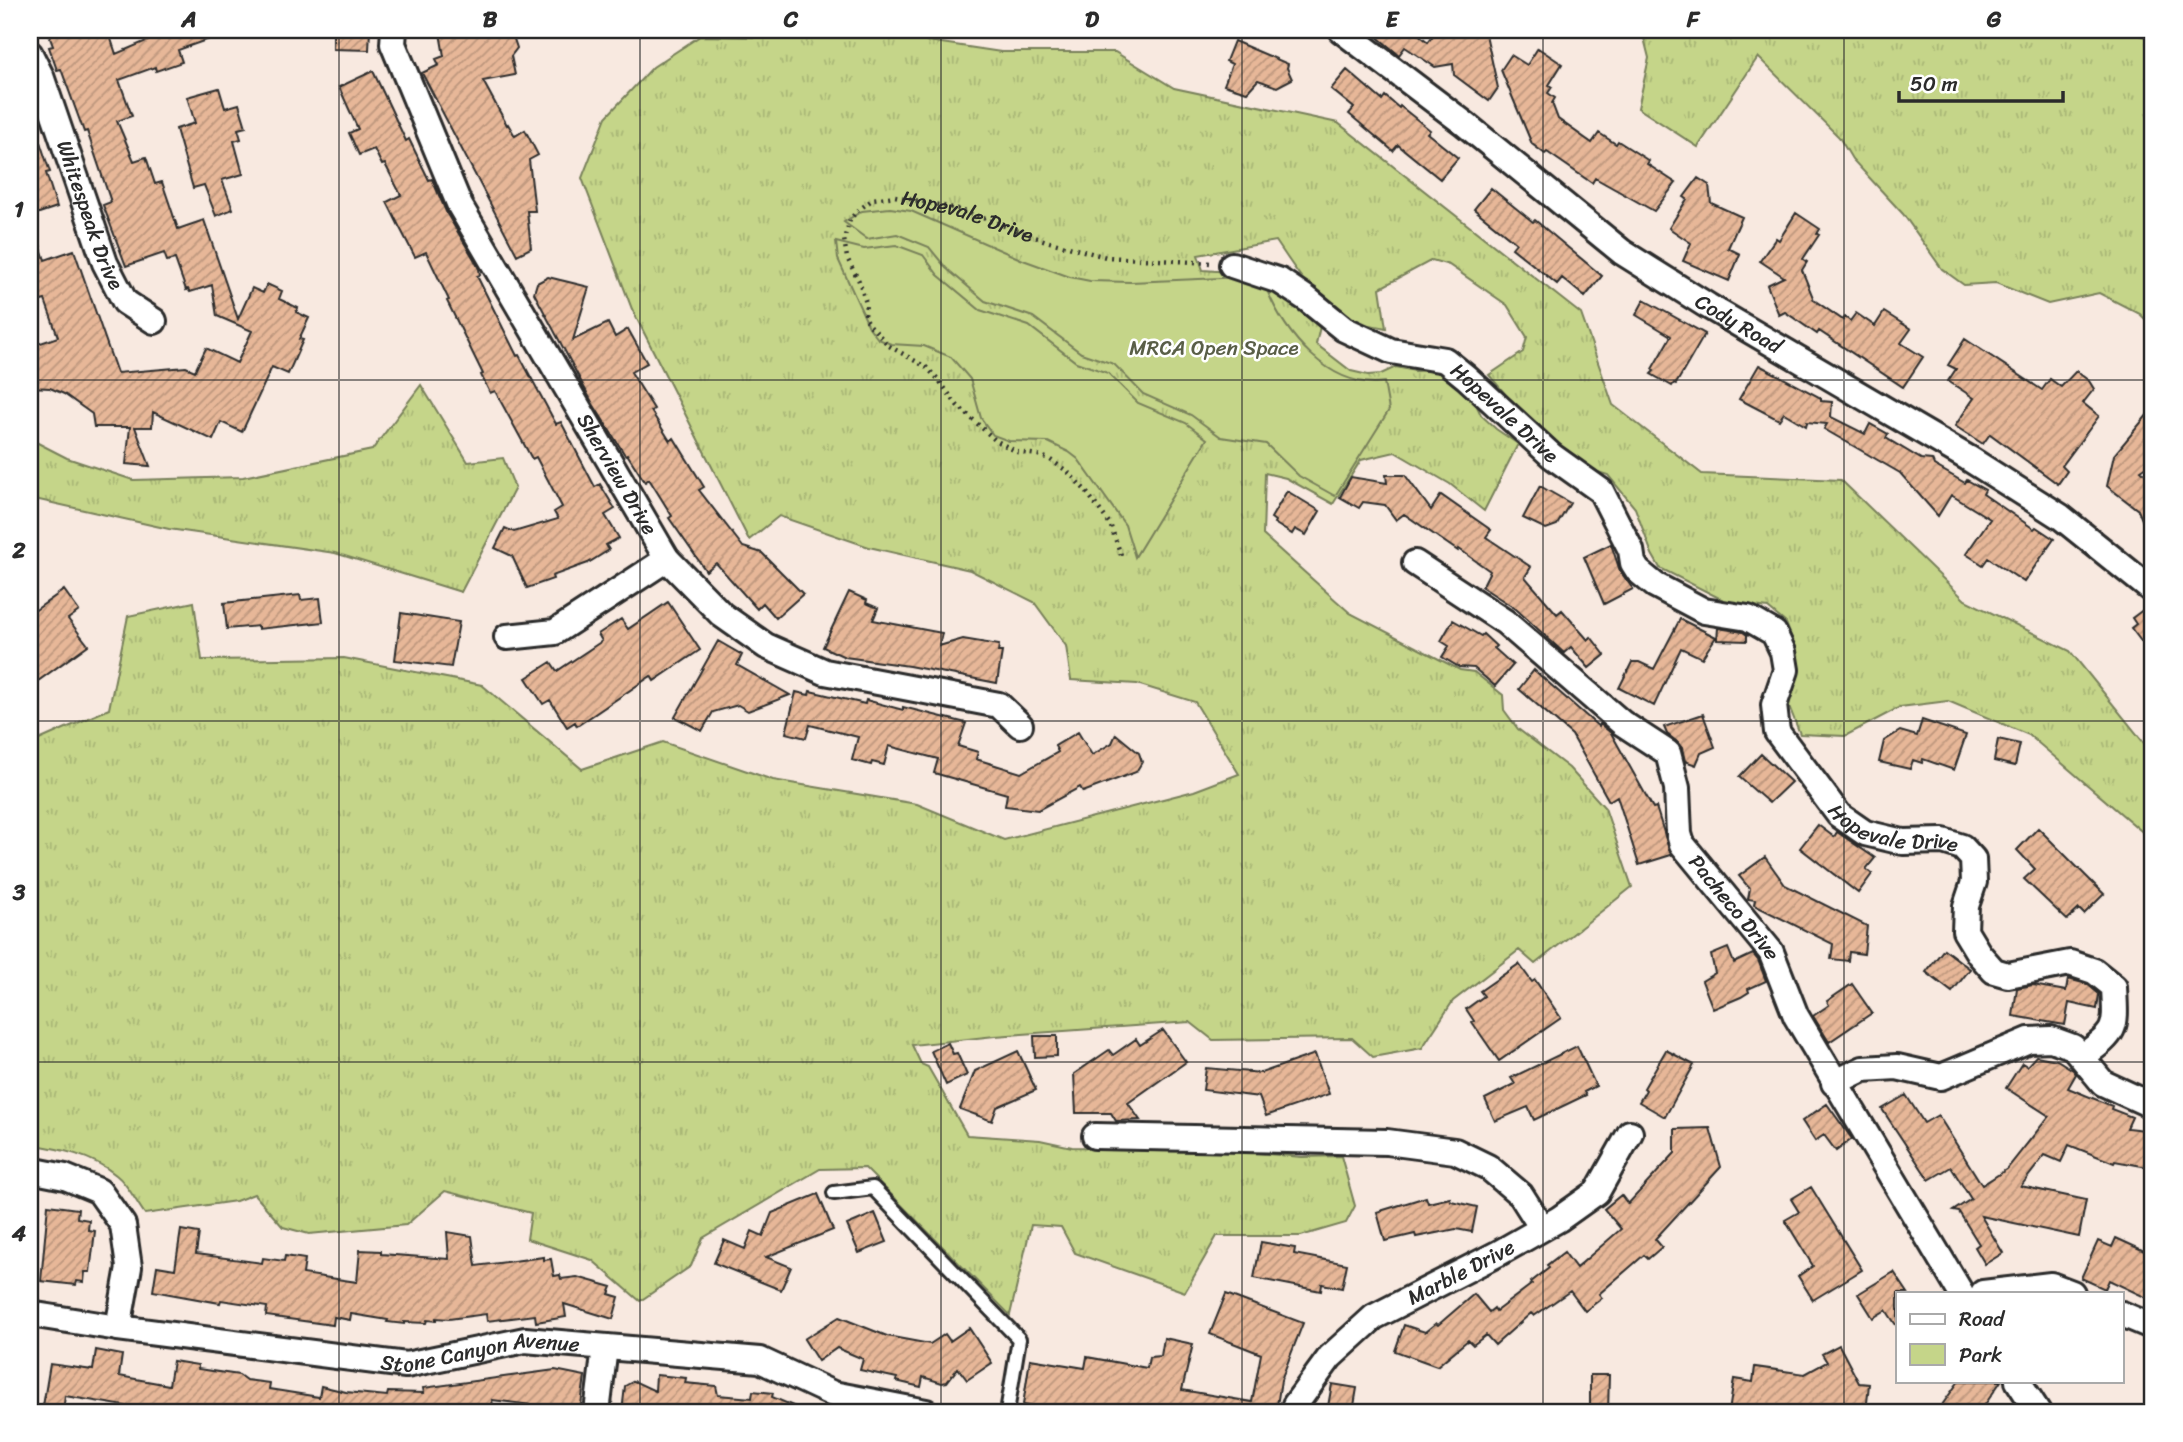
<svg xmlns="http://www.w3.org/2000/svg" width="2183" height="1442" viewBox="0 0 2183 1442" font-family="Sriracha,sans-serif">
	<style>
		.grass { fill: url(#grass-tufts); stroke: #78805a; stroke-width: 2 }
		.green { fill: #c5d589; stroke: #78805a; stroke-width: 2 }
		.building { fill: url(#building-hatch); stroke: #2b2b2b; stroke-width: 2 }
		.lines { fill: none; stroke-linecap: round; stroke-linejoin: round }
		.lane-casing { stroke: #2b2b2b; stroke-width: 18 }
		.street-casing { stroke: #2b2b2b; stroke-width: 30 }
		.path { stroke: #2b2b2b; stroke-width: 4.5; stroke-dasharray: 2 5; stroke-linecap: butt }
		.lane { stroke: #fff; stroke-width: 12 }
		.street { stroke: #fff; stroke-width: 24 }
		.grid { fill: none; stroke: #2b2b2b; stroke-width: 2; stroke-opacity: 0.55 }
		.labels { text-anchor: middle; stroke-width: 5; stroke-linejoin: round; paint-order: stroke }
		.street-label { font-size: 21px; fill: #2b2b2b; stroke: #fff }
		.park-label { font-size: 21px; fill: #595e47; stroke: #fff }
		.neatline { fill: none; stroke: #2b2b2b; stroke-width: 2.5 }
		.grid-label { font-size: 23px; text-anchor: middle; font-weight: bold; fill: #2b2b2b }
	</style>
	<defs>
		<pattern id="grass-tufts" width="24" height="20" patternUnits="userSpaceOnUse" patternTransform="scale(1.75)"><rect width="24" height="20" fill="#c5d589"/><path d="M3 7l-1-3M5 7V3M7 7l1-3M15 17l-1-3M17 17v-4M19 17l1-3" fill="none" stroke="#a9b776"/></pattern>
		<pattern id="building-hatch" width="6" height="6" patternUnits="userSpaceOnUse" patternTransform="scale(1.75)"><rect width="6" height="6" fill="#e7b798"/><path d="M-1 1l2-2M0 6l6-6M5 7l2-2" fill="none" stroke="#bb957c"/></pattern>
	</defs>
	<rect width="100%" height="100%" fill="#f8e9e0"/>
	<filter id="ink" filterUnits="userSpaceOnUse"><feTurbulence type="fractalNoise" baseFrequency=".0143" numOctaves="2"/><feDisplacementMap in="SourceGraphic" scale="14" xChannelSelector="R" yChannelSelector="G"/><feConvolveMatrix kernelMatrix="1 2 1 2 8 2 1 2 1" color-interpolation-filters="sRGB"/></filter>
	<g filter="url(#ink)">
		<!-- grass -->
		<path class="grass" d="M1642 30H2129L2135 34 2153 39V327L2140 314 2099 293 2048 304 1996 283 1964 285 1942 269 1903 214 1852 159 1839 137 1758 57 1698 147 1638 108 1649 58Z
			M882 34 1001 52H1115L1174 88 1338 123 1581 314 1613 405 1702 474 1841 480 1965 600 2070 651 2153 754V841L2029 735 1948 701 1900 707 1845 736 1800 734 1789 706 1796 678V649L1786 623 1768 608 1727 602 1660 568 1652 554 1635 508 1608 475 1569 463 1554 451 1489 375 1523 352 1527 337 1507 305 1449 265 1432 260 1380 288 1386 328C1377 326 1367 325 1358 323 1319 310 1297 272 1276 241L1198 255 1203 270 1230 272 1243 290H1277L1321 322 1316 344 1351 371 1368 375 1381 374 1396 367 1415 371 1438 370 1467 385 1481 415 1496 429 1518 444 1484 511 1450 484 1395 452 1361 460 1333 504 1286 478 1265 473 1263 535 1350 613 1460 670 1474 672 1503 695 1504 710 1518 729 1569 768 1605 808 1632 887 1535 964 1519 950 1453 1001 1422 1048 1373 1057 1352 1038 1213 1040 1190 1022 995 1036 912 1045 921 1064 928 1067 967 1135 1040 1140 1072 1147 1212 1149 1302 1157 1341 1156 1355 1206 1346 1223 1301 1236H1217L1185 1292 1075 1253 1061 1227 1031 1225 1010 1315 865 1168 820 1169 703 1238 691 1266 640 1301 592 1260 527 1239 531 1213 445 1191 406 1225 309 1234 283 1227 254 1194 236 1201 145 1214C136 1202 128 1184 116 1175 92 1155 60 1149 30 1144V744L109 709 128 616 194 602 202 660 344 658 482 685 582 769 663 742 773 780 917 804 1004 840 1194 791 1239 774 1195 702 1137 684 1071 680 1066 646 1034 602 970 570 869 547 779 516 749 540 632 309 582 178 606 117 653 67 700 36 813 38Z
			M421 385 468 462 503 458 515 488 461 592 335 553 169 529 30 498V439L67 458 133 480 243 477 372 450Z"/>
		<!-- green -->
		<path class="green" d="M890 208 911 211 1023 260 1070 277 1090 281 1131 282 1244 277 1266 288C1285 334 1329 389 1384 382L1389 410 1335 496 1299 476 1266 444 1221 437 1191 415 1143 394 1114 364 1081 353 1033 317 985 301 946 268 929 247 897 234 867 239 844 222 862 211Z
			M836 242 864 249 896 245 923 255 938 275 980 310 1029 326 1076 362 1108 373 1138 403 1186 423 1207 439 1135 557 1125 525 1078 459 1069 452 1048 442 1009 441 993 435 981 418 970 379 951 357 924 346 891 344 878 339 869 327 838 259Z"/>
		<!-- building -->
		<path class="building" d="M47 30H108L116 54 149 40 145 30H229V32L178 50 182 62 156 71 155 67 119 80 132 116 117 121 134 161 146 157 155 184 162 182 178 229 204 220 238 319 252 288 263 293 267 284 282 291 279 299 298 308 296 312 309 318 299 339 303 340 288 374 272 367 242 432 221 422 213 440 153 412 152 427H135L150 466 126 464 130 427H94L92 414 64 394 50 388 30 387 32 346 58 337 45 300 34 303 30 290V224H33L45 260 74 250 117 373 186 367 195 371 206 348 237 363 252 331 217 316 212 285 190 292 188 289 186 290 175 259 167 261 164 253 126 266 103 205 111 202 87 131 84 132 61 69 57 70 49 47 53 46Z
			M333 30H370L369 50 333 49Z
			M460 30H511L517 48 511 56 515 75 483 81 507 125 508 124 515 136 525 130 538 155 529 160 535 211H527L531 248 517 255 422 73 439 65 436 59 444 56 440 33Z
			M1369 30H1420L1417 33 1428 42 1437 30H1485L1498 88 1489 101 1454 75 1453 64 1435 67 1405 47 1399 55Z
			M1234 41 1288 64 1287 68 1292 79 1277 87 1258 80 1247 92 1224 85 1232 64 1226 61Z
			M1538 48 1562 64 1549 85 1552 87 1548 93 1555 98 1552 103 1558 119 1592 143 1599 133 1616 144 1618 141 1649 161 1647 164 1676 183 1654 211 1595 178 1592 183 1547 152 1545 154 1532 144 1501 70 1511 55 1527 65Z
			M1347 70 1382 100 1385 96 1399 108 1400 106 1430 130 1427 133 1458 158 1440 179 1398 145 1393 151 1349 114 1354 108 1331 89Z
			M373 71 406 141 409 139 429 180 432 179 447 214 474 259 479 269 480 275 477 276 517 356 519 355 556 424 561 422 595 487 600 484 615 509 605 515 619 538 606 545 609 550 588 563 552 576 553 579 527 588 512 556 495 548 505 528 514 532 558 519 554 512 562 507 536 457 532 459 495 391 490 393 481 375 483 374 447 301 449 300 426 252 415 257 399 226 387 202 401 195 385 164 382 165 374 149 359 155 349 133 358 129 339 87Z
			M219 88 225 108 239 104 246 127 238 129 241 139 234 141 243 174 222 180 233 209 216 216 204 185 193 188 176 129 195 123 187 97Z
			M30 121H33L50 172 46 173 57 207 30 216Z
			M1698 178 1709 185 1711 203 1742 217 1728 248 1740 254 1729 281 1683 261 1691 243 1669 228 1687 199 1684 197Z
			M1491 188 1533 222 1535 220 1602 276 1585 297 1562 278 1557 284 1512 248 1516 243 1474 209Z
			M1796 213 1820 229 1817 234 1819 235 1803 259 1807 262 1802 270 1814 300 1843 320 1845 317 1850 321 1856 313 1875 326 1884 312 1911 329 1901 343 1923 357 1903 387 1819 331 1817 334 1785 312 1779 315 1767 285 1784 277 1760 261 1776 238 1779 240Z
			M548 277 589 287 573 340 608 323 615 337 628 329 647 363 631 372 654 409 651 411 670 441 674 438 704 487 699 490 743 547 762 553 803 594 776 618 763 603 757 609 716 563 706 571 669 518 672 516 649 479 645 482 627 454 625 455 593 404 534 293 537 283Z
			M1644 300 1705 334 1676 384 1674 383 1672 386 1651 374 1654 371 1652 369 1671 336 1636 315Z
			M1965 339 2042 390 2050 379 2061 387 2076 371 2089 381 2094 389 2083 403 2099 416 2062 466 2067 471 2058 484 1990 434 1983 444 1955 426 1974 398 1948 381 1956 369 1948 365Z
			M1759 365 1821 398V401L1832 402 1831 417 1865 434 1870 424 1888 434 1886 438 1921 459 1932 460 1934 465 1965 483 1967 480 1985 490 1983 494 2034 529 2036 527 2054 539 2024 582 1988 558 1983 565 1966 554 1990 519 1951 495 1938 516 1900 473 1824 429 1827 424 1807 422 1806 426 1784 413 1779 420 1739 399Z
			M2153 408V462L2141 470 2153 481V546L2138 510 2107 486 2114 455Z
			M1386 475H1405L1431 510 1441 495 1491 530 1486 537 1531 567 1525 577 1557 614 1562 610 1588 640 1591 637 1605 655 1589 668 1571 647 1564 653 1516 609 1482 587 1490 571 1459 549 1458 551 1404 514 1396 520 1385 505 1363 502 1359 508 1340 497 1351 477 1387 483Z
			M1540 486 1570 503 1557 525 1546 529 1523 518Z
			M1287 491 1320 511 1306 535 1295 529 1292 534 1274 523 1275 521 1271 518Z
			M1611 544 1620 571 1633 589 1604 604 1584 557Z
			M64 590 79 611 68 619 88 645 38 681 30 669V614Z
			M849 592 867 600 866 603 878 608 873 620 942 633 939 646 963 639 999 645 998 652H1002L997 683 909 666 845 657 823 647Z
			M300 595 301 600 320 598 323 622 258 629V626L227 629 224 603Z
			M668 602 700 650 654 681 651 676 577 726 575 722 567 727 550 700 543 704 526 678 551 662 557 671 602 641 598 634 621 619 628 629Z
			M2144 609 2150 615 2153 612V657L2131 628 2136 624 2132 618Z
			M401 613 459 622 451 667 395 660Z
			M1680 619 1716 637 1702 658 1681 648 1654 706 1619 688 1632 662H1639L1654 669Z
			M1453 620 1481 636 1483 634 1496 646 1494 648 1513 665 1495 686 1474 668 1459 667 1442 657 1449 646 1441 641Z
			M1718 628 1743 632 1747 635V641L1717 640Z
			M718 641 742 655 737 665 790 695 748 711 738 705 713 712 702 731 675 717Z
			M1534 670 1599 727 1600 724 1611 733 1653 808 1656 807 1671 855 1639 865 1617 796 1609 801 1572 735 1519 689Z
			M810 691 865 704 866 700 903 710V707L966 723 958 746 978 752 976 759 1021 773 1058 752 1055 746 1078 732 1092 755 1112 743 1116 734 1139 753 1142 762 1136 772 1083 792 1080 787 1038 810 1005 806 1007 794 934 773 938 759 889 746 884 765 872 762 871 765 852 760 858 737 810 725 806 738 786 733 796 692 809 695Z
			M1703 714 1715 747 1701 753 1696 765 1685 761 1682 748 1676 741 1667 734 1664 727Z
			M1922 720 1966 735 1954 770 1923 759 1922 763 1913 760 1910 769 1879 762 1884 741 1900 731 1917 736Z
			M1998 739 2020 744 2015 766 1994 761Z
			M1761 754 1791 782 1769 803 1739 777Z
			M1818 825 1834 837 1837 832 1875 858 1866 869 1872 874 1858 893 1800 848Z
			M2038 828 2104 894 2084 914 2079 909 2067 920 2024 879 2035 869 2017 850Z
			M1765 857 1785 885 1867 926 1864 954 1849 952 1848 961 1831 959 1833 944 1754 905 1755 900 1748 899 1750 889 1739 876Z
			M1728 948 1734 963 1753 954 1758 960 1766 981 1748 989 1749 992 1741 997 1713 1009 1702 981 1715 973 1711 955Z
			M1944 949 1970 969 1952 992 1926 972Z
			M1519 964 1532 982 1535 980 1561 1018 1499 1061 1472 1022 1474 1021 1466 1009 1484 996 1480 991Z
			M2068 979 2087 984 2099 994 2097 1009 2069 1003 2065 1025 2013 1016 2017 988 2033 985 2066 991Z
			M1852 984 1872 1013 1829 1042 1813 1016 1829 1005 1827 1001Z
			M1163 1030 1186 1062 1128 1103 1140 1120 1116 1121 1111 1113H1076L1074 1074 1109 1050 1113 1055 1136 1039 1140 1045Z
			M1034 1036H1057V1056L1035 1057Z
			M948 1043 953 1054 957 1053 967 1075 946 1085 931 1051Z
			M1577 1046 1596 1086 1584 1092 1586 1095 1534 1120 1528 1107 1495 1121 1485 1099 1515 1084 1511 1078Z
			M1666 1050 1694 1065 1665 1117 1639 1102 1646 1090 1644 1088Z
			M1018 1051 1036 1090 997 1107 992 1121 960 1109 975 1071Z
			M1315 1054 1329 1094 1266 1116 1259 1097 1203 1090 1206 1068 1261 1073Z
			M2036 1056 2057 1060 2073 1070 2076 1074 2068 1088 2112 1106 2111 1109 2132 1117 2127 1128 2153 1131V1168L2115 1161 2114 1163 2069 1145 2061 1162 2045 1155 2021 1186 2086 1200 2079 1237 1981 1216 2003 1253 1985 1264 1975 1247 1979 1244 1959 1212 1953 1211 1971 1199 1951 1167 1929 1180 1882 1109 1906 1095 1924 1123 1938 1115 1982 1185 2007 1169 2049 1116 2006 1088 2022 1063 2027 1066Z
			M1827 1104 1852 1139 1836 1151 1824 1135 1815 1141 1802 1121Z
			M1710 1128 1721 1167 1655 1239 1662 1247 1648 1259 1644 1255 1599 1294 1602 1298 1585 1311 1570 1291 1534 1316 1531 1313 1495 1345 1486 1335 1473 1345 1468 1340 1437 1366 1395 1351 1404 1325 1425 1332 1436 1323 1438 1325 1474 1294 1489 1312 1494 1308 1496 1311 1532 1284 1531 1282 1549 1268 1547 1265 1564 1252 1576 1268 1621 1229 1604 1209 1621 1195 1628 1204 1675 1153V1129Z
			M1811 1187 1862 1270 1813 1300 1798 1276 1813 1266 1785 1220 1799 1212 1791 1199Z
			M818 1194 833 1230 766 1257 791 1267 781 1290 714 1263 724 1240 745 1249 752 1231 763 1236 772 1213Z
			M1426 1197 1428 1203 1450 1198 1451 1201 1477 1207 1472 1232 1456 1229 1416 1237 1415 1234 1385 1241 1377 1212Z
			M48 1205 78 1209 77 1218 89 1220 88 1230 95 1231 90 1272H85L84 1282 77 1281 76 1285 41 1281Z
			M875 1213 887 1242 859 1253 847 1225Z
			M181 1230 199 1233 196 1254 262 1263 263 1258 284 1261 285 1256 305 1259 303 1274 357 1282 360 1250 381 1251V1254L449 1259 447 1232 472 1236 476 1266 544 1257V1260L551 1259 554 1276 560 1275 561 1279 577 1277 612 1287 609 1294 619 1297 613 1319 564 1304 566 1317 536 1322 535 1315 487 1321 486 1314 449 1319 436 1318V1321L427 1320 426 1323 404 1322V1324L387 1322 388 1320 351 1314 350 1320 334 1317 333 1325 266 1316 267 1307 221 1300 220 1303 153 1291 157 1266 175 1269Z
			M2116 1238 2153 1255V1301L2109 1280 2105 1289 2081 1278 2098 1241 2112 1247Z
			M1261 1242 1295 1248 1294 1254 1347 1264 1342 1288 1322 1284 1321 1291 1254 1278Z
			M1894 1272 1908 1293H1898V1328L1886 1310 1873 1318 1858 1294Z
			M1226 1294 1303 1323 1281 1380 1276 1412H1159L1131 1408 1130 1412H1068L1023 1405 1030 1359 1085 1368 1087 1357 1147 1368 1149 1357 1161 1356 1164 1338 1193 1344 1182 1390 1252 1402 1261 1354 1210 1334Z
			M839 1317 887 1336 930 1344 945 1334 950 1341 969 1328 992 1363 967 1380 958 1368 947 1382 942 1383 923 1377 921 1387 896 1381 897 1378 860 1370 863 1359 837 1348 818 1361 804 1339Z
			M1839 1345 1859 1383 1869 1384 1866 1412H1729L1734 1379 1753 1382 1755 1367 1805 1374 1827 1362 1822 1354Z
			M96 1350 122 1355 119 1376 169 1385 173 1361 198 1365V1369L239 1375 246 1380 270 1383 269 1389 319 1397 321 1386 346 1392 387 1396 388 1392 424 1393 423 1388 555 1370 585 1376 580 1412H547L548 1407 492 1400 494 1412H124L125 1406 65 1396 63 1412H42L50 1364 93 1370Z
			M656 1375 686 1378 685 1383 716 1386 718 1395 752 1398 753 1391 773 1393 772 1397 807 1412H622L625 1386 634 1381 655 1391Z
			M1590 1375H1609L1608 1412H1590Z
			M1959 1381H2001L1980 1412H1937Z
			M1332 1384 1357 1388 1353 1412H1327Z"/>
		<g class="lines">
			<defs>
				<path id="lane" d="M834 1193 873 1188 1019 1339 1007 1412"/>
				<g id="street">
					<path id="s2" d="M394 30 393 44 460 206 667 559 722 615 766 646 825 672 999 705 1020 725"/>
					<path id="s3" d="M1341 30 1465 124 1622 252 1708 306 1968 458 2061 517 2153 591"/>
					<path id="s4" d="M30 54 41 76 105 263 125 302 154 321"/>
					<path id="s5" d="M1232 265 1280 281 1307 299 1344 329 1391 351 1445 360 1466 377 1552 456 1601 491 1631 550 1633 563 1638 571 1655 585 1704 611 1748 618 1774 633 1783 652 1786 670 1774 705 1777 732 1839 815 1865 833 1903 842 1943 841 1962 847 1973 859 1974 882 1966 906 1965 931 1979 954 1994 971 2008 975 2070 963 2094 971 2114 987C2116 1029 2118 1031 2083 1056"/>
					<path id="s6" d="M1415 563 1505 622 1622 723 1668 753 1677 788 1679 834 1682 844 1771 952 1796 1016 1961 1293"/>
					<path d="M507 637 555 632 667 559"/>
					<path d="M1834 1083 1863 1069 1897 1067 1941 1077 2029 1040 2051 1039 2073 1047 2103 1083 2153 1106"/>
					<path d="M1095 1136 1387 1142 1455 1151 1488 1167 1521 1195 1542 1228"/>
					<path d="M30 1170 65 1177 99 1191 123 1225 129 1267 118 1328"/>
					<path d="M1983 1293 2051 1285 2072 1293"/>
					<path id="s7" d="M30 1314 118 1328 406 1365 525 1340 760 1360 833 1394 926 1412"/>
					<path d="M2122 1314 2153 1327"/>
					<path d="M2018 1381 2038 1412"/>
					<path d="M597 1412 605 1347"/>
					<path id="s8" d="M1293 1412 1295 1405 1330 1357 1374 1317 1499 1253 1559 1219 1597 1192 1630 1133"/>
				</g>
			</defs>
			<!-- lane casing -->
			<use href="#lane" class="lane-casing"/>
			<!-- street casing -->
			<use href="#street" class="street-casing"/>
			<!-- path -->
			<path class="path" id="s1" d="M1121 555 1110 524 1085 490 1067 471 1049 459 1038 455 1017 452 995 440 957 405 938 379 926 367 889 346 870 325 865 317 866 303 859 281 847 258 844 239 850 220 856 212 873 199 895 196 958 209 1046 241 1106 257 1211 263"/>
			<!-- lane -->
			<use href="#lane" class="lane"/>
			<!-- street -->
			<use href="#street" class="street"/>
		</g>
	</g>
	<!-- grid -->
	<path class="grid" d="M339 30V1412M640 30V1412M941 30V1412M1242 30V1412M1543 30V1412M1844 30V1412M30 380H2153M30 721H2153M30 1062H2153"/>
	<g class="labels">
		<!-- street labels -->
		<g class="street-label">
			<text dy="7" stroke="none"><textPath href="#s4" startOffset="172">Whitespeak Drive</textPath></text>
			<text dy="7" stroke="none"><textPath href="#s1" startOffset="593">Hopevale Drive</textPath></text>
			<text dy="7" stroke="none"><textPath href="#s3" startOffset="495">Cody Road</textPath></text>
			<text dy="7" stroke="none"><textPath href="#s5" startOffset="317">Hopevale Drive</textPath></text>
			<text dy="7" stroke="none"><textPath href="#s2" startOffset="500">Sherview Drive</textPath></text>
			<text dy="7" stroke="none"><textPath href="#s5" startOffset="947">Hopevale Drive</textPath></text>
			<text dy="7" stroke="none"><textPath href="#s6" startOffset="492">Pacheco Drive</textPath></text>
			<text dy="7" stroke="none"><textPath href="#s8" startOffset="224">Marble Drive</textPath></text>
			<text dy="7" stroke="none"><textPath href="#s7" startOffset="455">Stone Canyon Avenue</textPath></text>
		</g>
		<!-- park labels -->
		<g class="park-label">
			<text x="1214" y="355">MRCA Open Space</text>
		</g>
	</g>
	<!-- margin -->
	<rect width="2183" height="1442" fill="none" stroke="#fff" stroke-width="77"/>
	<!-- legend -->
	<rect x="1896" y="1292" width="228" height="91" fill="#ffffff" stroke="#aaaaaa" stroke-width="2"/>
	<rect x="1910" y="1314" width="35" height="10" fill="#ffffff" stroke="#aaaaaa" stroke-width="2"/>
	<text x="1959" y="1326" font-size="21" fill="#2b2b2b">Road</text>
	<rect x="1910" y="1344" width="35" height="21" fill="#c5d589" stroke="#aaaaaa" stroke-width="2"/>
	<text x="1959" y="1362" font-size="21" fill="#2b2b2b">Park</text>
	<!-- scale -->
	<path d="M1899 91v10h164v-10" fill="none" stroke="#2b2b2b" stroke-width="3.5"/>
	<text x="1910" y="91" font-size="21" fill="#2b2b2b" stroke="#ffffff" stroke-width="5" paint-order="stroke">50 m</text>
	<rect x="38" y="38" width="2106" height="1366" class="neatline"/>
	<g class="grid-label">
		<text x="189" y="27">A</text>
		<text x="490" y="27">B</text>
		<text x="791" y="27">C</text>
		<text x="1092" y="27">D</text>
		<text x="1392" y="27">E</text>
		<text x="1693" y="27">F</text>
		<text x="1994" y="27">G</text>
		<text x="19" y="217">1</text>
		<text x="19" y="558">2</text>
		<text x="19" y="900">3</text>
		<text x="19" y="1241">4</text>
	</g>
</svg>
